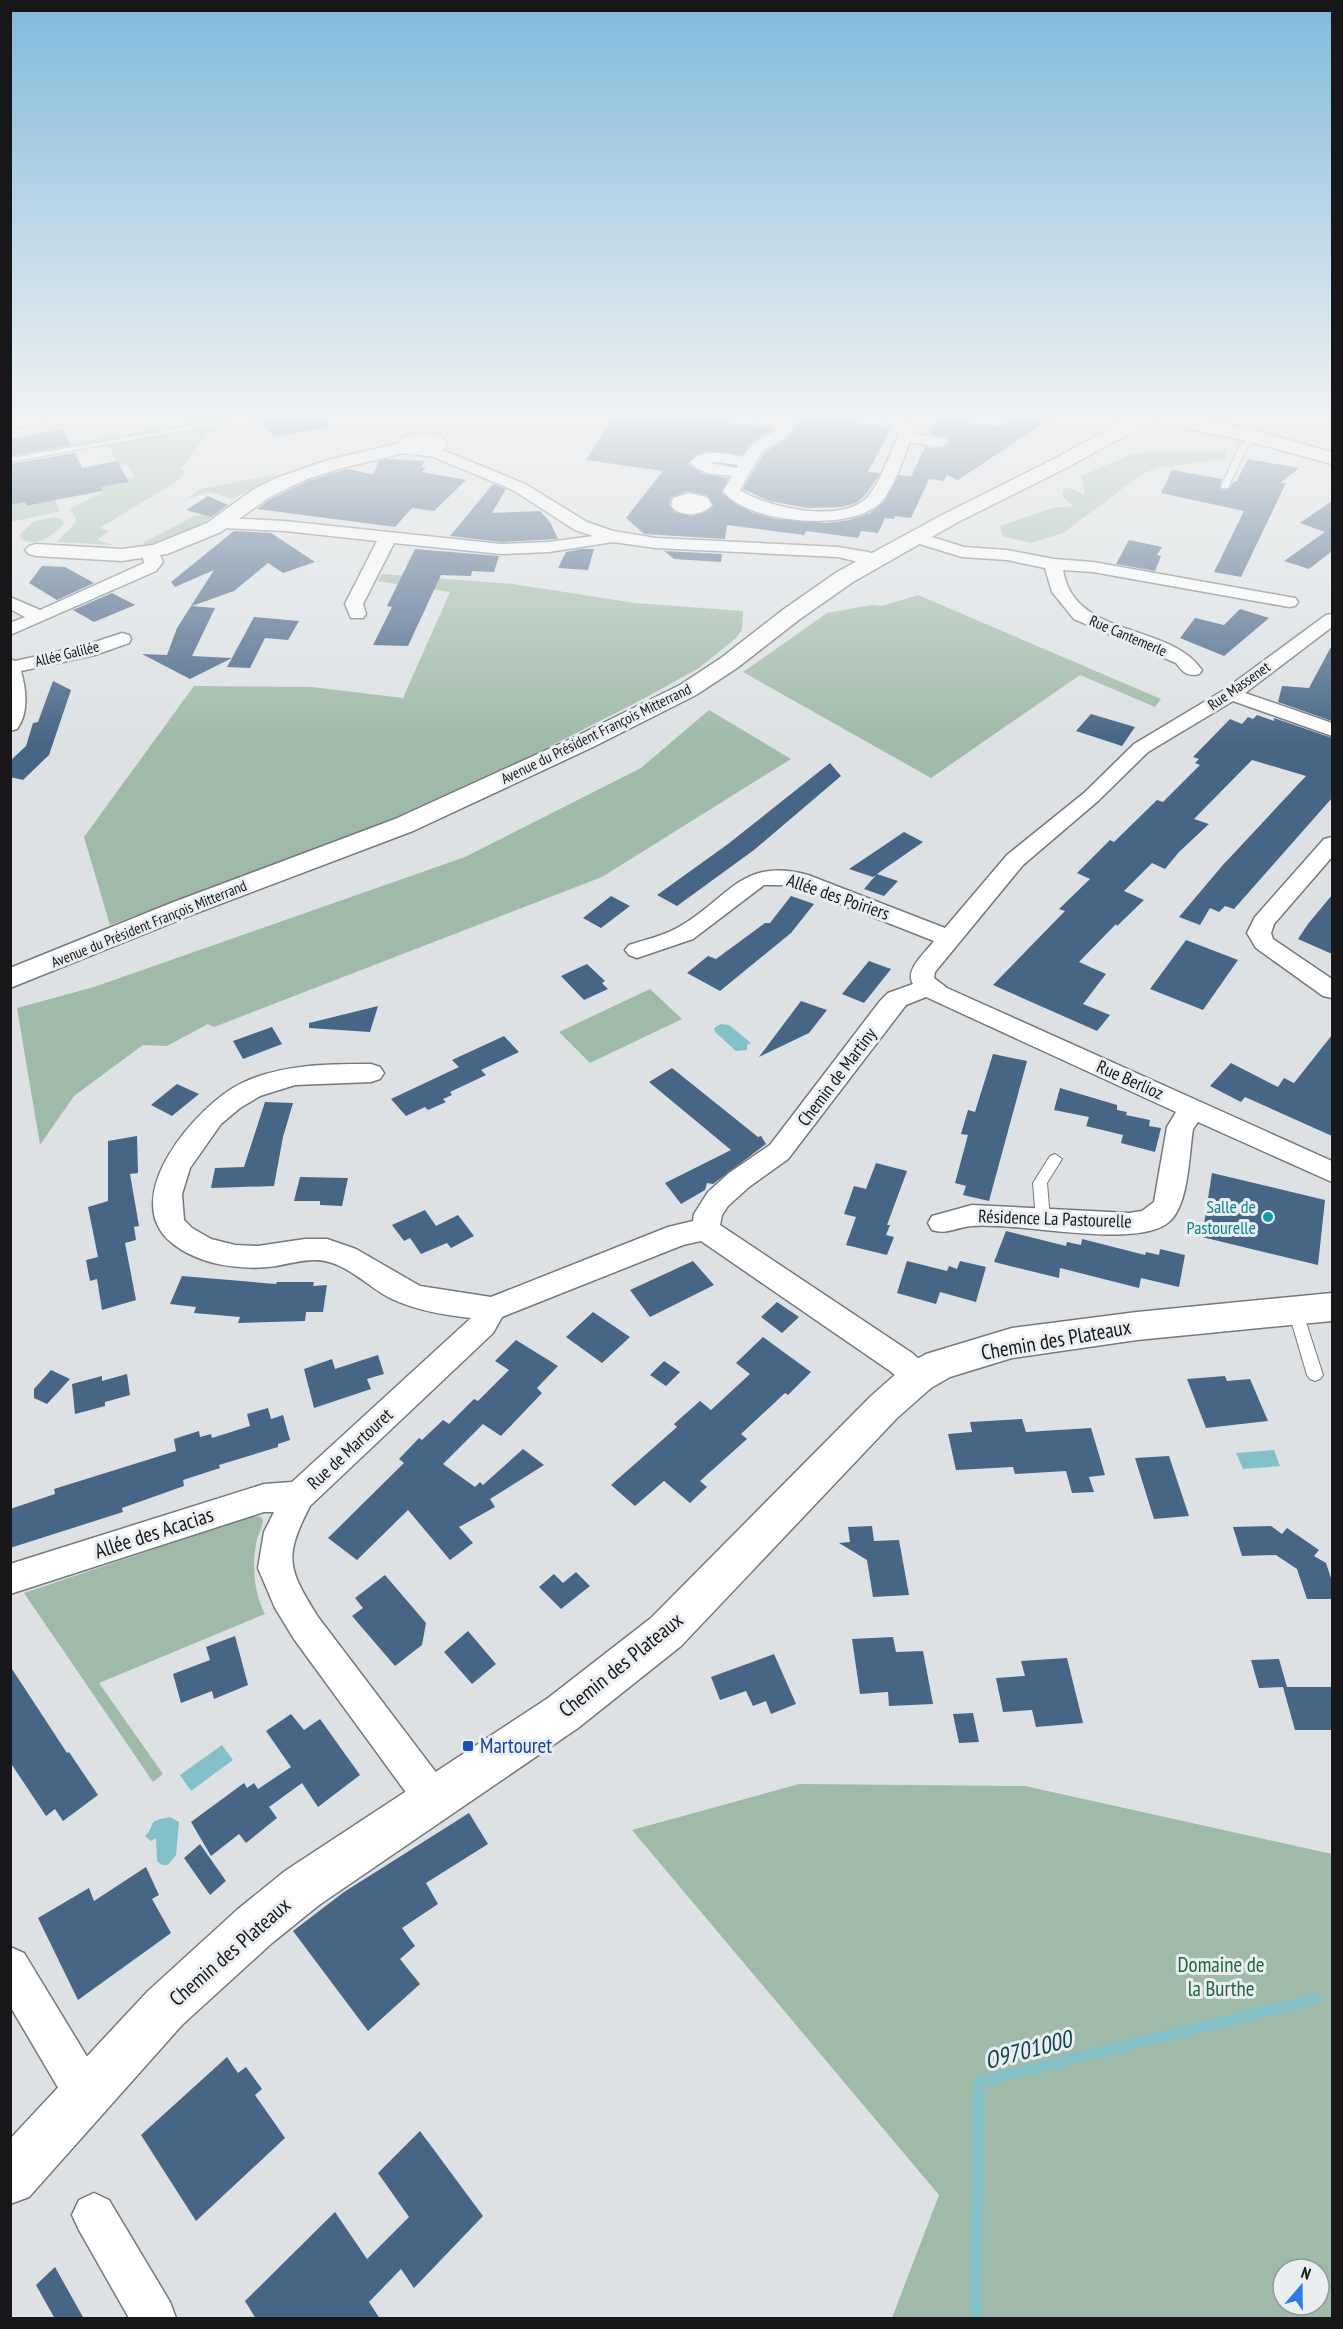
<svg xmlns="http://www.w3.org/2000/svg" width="1343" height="2329" viewBox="0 0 1343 2329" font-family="'PT Sans Narrow',sans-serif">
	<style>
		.green { fill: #9fbaa8; fill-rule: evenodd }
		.water { fill: #84c0c8 }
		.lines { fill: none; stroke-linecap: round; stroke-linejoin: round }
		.stream { stroke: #84c0c8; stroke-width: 11 }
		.building { fill: #476585; fill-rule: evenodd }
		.lane-casing { stroke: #76787b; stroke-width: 2 }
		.street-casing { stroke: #76787b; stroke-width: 3 }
		.secondary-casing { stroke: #76787b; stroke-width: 3 }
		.lane { fill: #fff; fill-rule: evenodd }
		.street { fill: #fff; fill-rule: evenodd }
		.secondary { fill: #fff; fill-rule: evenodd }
		.culture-dot { fill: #0f9aa8; stroke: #ebeef1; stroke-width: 2 }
		.transit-dot { fill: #1a4fb4; stroke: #ebeef1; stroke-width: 2 }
		.labels { text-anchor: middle; stroke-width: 6; stroke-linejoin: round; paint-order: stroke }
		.far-street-label { font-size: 15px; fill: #171719; stroke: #ebeef1 }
		.street-label { font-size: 18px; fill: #171719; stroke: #ebeef1 }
		.culture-label { font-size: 18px; fill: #0d838f; stroke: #ebeef1; text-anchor: end }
		.near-street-label { font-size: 21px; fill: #171719; stroke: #ebeef1 }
		.near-transit-label { font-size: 21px; fill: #164399; stroke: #ebeef1; text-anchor: start }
		.near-park-label { font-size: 21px; fill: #206540; stroke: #ebeef1 }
		.near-water-label { font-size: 24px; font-style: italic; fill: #0f464d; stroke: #ebeef1 }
	</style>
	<rect width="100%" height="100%" fill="#dee1e4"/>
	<!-- green -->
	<path class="green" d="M220 417H234L11 458 10 455Z
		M205 428H217L223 432H214L211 435 205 436 180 470 186 471 179 480 100 528 109 531 97 540 113 545 57 542 75 523 76 518 70 509 102 492 101 487 129 482 127 479 135 477 127 464 119 465 108 445Z
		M1166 451H1227L1224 459 1157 468 1142 474 1063 533 1030 543 1003 536 1000 526 1053 508 1073 506 1063 497V491L1068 487 1085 495 1081 476 1133 454Z
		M278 474 233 499 208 492 184 500 201 489Z
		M55 500 60 511 11 522V505L25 502 28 506Z
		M211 510 219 512C197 528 172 541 146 545L143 543 196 515 200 516Z
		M56 517 62 519 64 524C52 536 36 549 20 538V534L34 521Z
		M382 574 513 584 635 603 743 611 742 630 736 638 699 668 645 698 539 752 437 801 378 825 110 925 84 837 194 686 312 687 403 698 450 592 378 581Z
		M918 595 1161 699 1155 707 1080 675 931 778 743 672 827 613 872 605 882 606Z
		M709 710 791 759 602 877 214 1027 208 1024 167 1046 143 1045 74 1096 40 1145 17 1008 94 987 465 857 641 768Z
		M650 989 682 1019 590 1063 559 1032Z
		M252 1516 261 1517 263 1521C262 1529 257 1536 256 1544 252 1567 254 1593 265 1614L99 1683 163 1774 153 1782 24 1593Z
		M799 1784 1025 1786 1332 1854V2318H892L939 2195 632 1830ZM1283 2269H1319V2305H1283Z"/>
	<!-- water -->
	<path class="water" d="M721 1024 729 1025 751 1043 747 1045V1050L736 1051 715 1032 714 1028Z
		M1274 1450 1280 1466 1243 1469 1236 1453Z
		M222 1745 233 1760 191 1791 180 1775Z
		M170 1817 179 1822 176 1855 168 1865H162L157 1861 156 1838 151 1841 145 1836C158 1824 143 1822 170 1817Z"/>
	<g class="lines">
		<!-- stream -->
		<path class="stream" d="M976 2318 979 2082 1315 1999"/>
	</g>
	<!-- building -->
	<path class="building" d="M261 417H327L328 427 274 437 260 419Z
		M614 417H722L734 425 774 428 750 444 742 455 708 451 694 456 688 464 703 474 728 478 722 493 735 504 753 513 776 519 826 523 849 520 870 513 884 502 899 475 920 478 911 477 925 447 941 449 951 442 946 437 930 434 938 417H961L959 422 1004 427 1008 417H1053L958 480 947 475 944 481 929 479 911 518 895 516 894 519 885 518 878 533 861 531 858 538 806 531 804 535 727 525 725 539 644 534 626 518 663 471 586 460ZM688 491 707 495 713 507 704 513 692 516 674 512 669 505 671 497Z
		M803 417H820L891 428 868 472 880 473 868 492 858 502 843 507 807 508 769 501 743 489 765 452 786 439Z
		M64 429 71 445 10 456V439Z
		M75 453 82 468 117 461 129 482 101 487 102 491 55 500 27 506 25 502 10 505V464Z
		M388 459 425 461 421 467 426 468 422 472 466 480 434 511 412 508 395 527 257 509 269 500 308 481 343 470 349 469 373 475 379 461Z
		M1248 459 1299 468 1280 483H1286L1241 577 1214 572 1244 511 1161 493 1172 470 1222 479 1220 489 1228 490 1234 481 1236 482Z
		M493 484 506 489 492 513 540 511 550 522 558 539 501 542 450 536Z
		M208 496 228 505 211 517 186 510Z
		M1332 501V551L1309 569 1284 561 1325 532 1300 523Z
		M234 531 271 533 315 562 283 573 268 563 234 591 192 606 215 608 192 656 232 658 254 617 299 621 288 640 265 638 250 668 227 667 232 658 190 679 142 654 167 655 177 628 214 570 175 587 171 582Z
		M1129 540 1162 547 1157 555 1161 556 1155 571 1116 564Z
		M415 549 499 556 494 572 472 571 471 576 441 575 408 646 373 645 392 607 387 606Z
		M581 549H594L588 570 558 568 566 552Z
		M664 551 722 554 721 562 674 559Z
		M42 566 65 567 94 583 57 600 29 583Z
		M112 593 135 605 94 622 73 610Z
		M1240 609 1269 618 1224 656 1180 638 1195 618 1224 625Z
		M1332 645V721L1278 702 1282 686 1309 688Z
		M53 681 71 690 49 755 23 780 10 777V761L26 746 33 723 38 722Z
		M1091 714 1135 727 1122 746 1076 731Z
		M1257 715 1274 721V718L1332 738V798L1234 909 1225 906 1219 912 1210 908 1200 925 1179 917 1222 866 1306 776 1252 760 1194 819 1209 824 1179 852 1165 869 1152 863 1124 891 1144 900 1117 926 1116 924 1079 962 1106 974 1083 1004 1110 1015 1097 1031 993 985 1065 911 1059 909 1090 879 1077 873 1110 840 1114 842 1157 800 1163 802 1200 765 1195 763 1199 759 1193 757 1230 719 1242 724 1248 717 1253 719Z
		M830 763 841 776 754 850 677 906 657 895 728 844Z
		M904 832 923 842 877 874 898 881 884 896 864 889 876 875 873 877 849 869Z
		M1332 895V954L1298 939 1308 924Z
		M611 896 630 906 601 928 583 918Z
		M791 896 814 904 791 933 720 991 687 973 708 956 716 959 765 923H770Z
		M1186 940 1238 960 1203 1010 1150 989Z
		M869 961 891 969 864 1003 842 994Z
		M587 964 605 981 602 983 608 989 584 1000 561 976Z
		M801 1001 827 1010 809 1033 759 1057Z
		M378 1006 370 1032 309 1028V1023Z
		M272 1027 282 1044 243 1059 233 1041Z
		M1332 1035V1136L1245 1097 1241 1102 1210 1086 1231 1063 1278 1087 1284 1078 1294 1083Z
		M504 1036 519 1052 481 1070 486 1075 450 1092 452 1095 443 1099 446 1102 428 1110 425 1107 406 1116 391 1099 459 1067 452 1060Z
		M993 1054 1027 1061 989 1201 963 1195 966 1186 955 1183 968 1135 961 1134 968 1110 975 1112Z
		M672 1068 758 1137 761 1136 766 1144 713 1184 707 1183 705 1190 681 1204 665 1183 731 1150 649 1082Z
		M177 1084 199 1094 172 1116 151 1105Z
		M1060 1088 1117 1105V1110L1127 1112 1126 1115 1150 1120 1149 1126 1161 1128 1155 1152 1121 1143 1123 1135 1086 1126 1089 1117 1054 1110Z
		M265 1102 293 1103 283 1137 274 1186 211 1188 215 1168 244 1167Z
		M137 1136 138 1173 130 1174 139 1226 134 1227 136 1240 125 1243 136 1300 102 1310 97 1279 90 1281 86 1260 98 1257 88 1207 108 1201V1141Z
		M876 1163 907 1171 887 1225H890L886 1235 894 1237 887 1255 846 1245 856 1217 844 1214 854 1186 866 1189Z
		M1212 1173 1325 1200 1318 1265 1202 1237Z
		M300 1177 348 1178 342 1206 320 1205V1201H294Z
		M425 1210 436 1226 458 1215 474 1236 451 1248 447 1243 421 1254 410 1238 404 1241 392 1225Z
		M1006 1231 1066 1246 1067 1242 1081 1245 1082 1239 1145 1255 1146 1252 1159 1255 1160 1249 1185 1255 1179 1287 1141 1278 1139 1288 1060 1268 1059 1278 994 1262Z
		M693 1261 714 1285 650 1317 630 1290Z
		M907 1261 947 1271 949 1266 957 1269 960 1261 986 1267 976 1302 940 1292 936 1304 897 1293Z
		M182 1276 276 1284 277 1282H314L313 1286 327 1285 323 1312H306L305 1321 238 1323 240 1317 194 1313 196 1307 170 1304Z
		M777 1302 799 1317 782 1333 761 1317Z
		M593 1312 630 1337 602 1363 566 1337Z
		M763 1337 811 1372 788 1395 785 1393 741 1434 747 1439 700 1481 707 1487 690 1503 664 1481 635 1506 611 1485 677 1427 674 1424 700 1401 711 1410 750 1374 736 1363Z
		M516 1340 558 1366 537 1388 542 1393 501 1436 483 1424 443 1464 475 1487 480 1482 483 1485 523 1449 544 1465 490 1499 495 1507 459 1527 473 1543 450 1560 408 1510 357 1560 328 1538 404 1463 399 1459 419 1438 422 1440 443 1420 449 1424 474 1399 478 1401 509 1370 495 1361Z
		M378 1355 384 1374 367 1379 371 1389 314 1408 304 1369 332 1359 335 1369Z
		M664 1361 680 1372 666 1386 650 1375Z
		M51 1370 70 1379 47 1404 34 1398V1389Z
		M127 1374 130 1395 105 1402V1406L75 1414 72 1384 102 1376V1381Z
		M1225 1376 1227 1381 1250 1379 1268 1421 1206 1428 1187 1379Z
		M268 1408 271 1419 283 1415 290 1440 278 1444V1447L219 1465 220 1468 183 1480 184 1486 122 1508 123 1512 10 1548V1509L55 1494 54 1489 176 1451 174 1439 199 1431 200 1437 211 1434 212 1438 250 1426 247 1414Z
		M1022 1419 1026 1432 1091 1428 1105 1475 1089 1477 1094 1492 1072 1493 1066 1471 1015 1474 1013 1467 956 1470 948 1434 972 1432 970 1422Z
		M1169 1456 1189 1516 1154 1519 1135 1458Z
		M872 1526 874 1541 899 1540 909 1595 873 1597 867 1560 839 1543 850 1542 848 1527Z
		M1271 1526 1282 1534 1287 1528 1319 1550 1314 1556 1326 1563 1332 1581V1599H1307L1297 1569 1276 1555 1242 1556 1233 1527Z
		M576 1572 590 1586 561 1609 539 1587 554 1574 563 1583Z
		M385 1575 426 1623 422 1645 395 1666 352 1616 363 1608 355 1598Z
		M468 1631 496 1664 472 1684 444 1652Z
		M235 1636 248 1685 214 1699 212 1691 181 1703 173 1674 210 1660 206 1647Z
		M893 1637 896 1652 923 1651 933 1704 889 1706 888 1692 860 1694 852 1639Z
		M774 1654 796 1704 771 1714 766 1701 753 1706 746 1691 720 1700 711 1677Z
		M1067 1658 1083 1723 1036 1727 1032 1710 1003 1712 996 1678 1025 1676 1021 1661Z
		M1279 1659 1287 1687H1332V1730H1295L1283 1687 1259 1688 1251 1660Z
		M10 1666 67 1753 69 1752 98 1795 63 1821 55 1809 46 1816 10 1762Z
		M973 1713 979 1742 959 1743 953 1714Z
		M291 1714 304 1730 320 1719 360 1775 318 1807 302 1783 269 1807 277 1818 246 1843 239 1834 211 1856 191 1822 244 1783 247 1788 254 1783 258 1789 291 1767 266 1731Z
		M469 1813 488 1844 426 1883 438 1904 402 1928 415 1946 400 1959 420 1984 368 2031 293 1931 344 1892Z
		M200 1844 226 1881 210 1895 184 1858Z
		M146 1867 159 1895 152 1899 171 1933 78 2000 38 1918 89 1888 94 1901Z
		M227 2057 238 2073 246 2067 262 2089 255 2095 285 2138 196 2221 141 2135Z
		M420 2131 483 2216 414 2288 401 2269 369 2302 380 2319H256L245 2301 335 2212 367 2259 409 2217 378 2173Z
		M55 2267 84 2319H55L36 2285Z"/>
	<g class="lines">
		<defs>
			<path id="lane" d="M243 417H259L10 462V458Z
				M1254 432 1261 434 1247 447 1228 488H1222L1221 486 1240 446Z
				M1055 1154 1062 1159 1047 1183 1050 1219 1048 1223H1038L1036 1219 1033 1183 1050 1156Z
				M1295 1304 1300 1306 1302 1310 1323 1375 1320 1379 1315 1381 1310 1379 1307 1375 1288 1310 1290 1306Z"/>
			<path id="street" d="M19 417H52L49 420 10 430V420Z
				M724 417H801L784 438 763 450 740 490C767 508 847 526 870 494 882 478 891 451 900 432L881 417H898L913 428 914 433 946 439 949 442 941 447 910 442C903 459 894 487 882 501 855 533 747 524 723 491L732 476C717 474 700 475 690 462 703 448 727 454 743 457 755 437 766 441 778 426 771 425 761 422 753 423 742 424 733 426 724 417ZM715 462 738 465 737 468 710 463Z
				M430 445 525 484 587 522 613 531 656 538 838 547 868 552 881 557 884 561 881 565 875 566 838 557 656 548 613 542 549 552 501 554 394 543 363 604 366 614 363 618H351L345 604 377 541 285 531 222 528 214 523 222 518 285 521 501 544 549 542 593 536 575 530 513 490 424 453 422 450 424 447Z
				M689 493 707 497 712 505C702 516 681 518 671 506L673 498Z
				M916 532 964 547 1007 550 1054 559 1093 562 1289 597 1295 598 1298 602 1295 606 1289 607 1093 572 1063 570C1074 639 1169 622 1202 670L1199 674C1187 677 1183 672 1176 663L1074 619 1052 592 1045 568 1007 560 962 557 910 541 908 537 910 533Z
				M151 547 157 548 163 562 156 571 10 635V623L25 617 10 609V597L40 610 144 563 142 552 145 548Z
				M1332 614V627L1245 693 1332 723V736L1233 701 1148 752 1098 801 1023 865 935 972 934 978 947 988 1332 1161V1182L1198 1122 1193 1129C1189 1154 1189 1203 1170 1221 1139 1251 1017 1221 972 1226 957 1227 947 1235 932 1230L928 1223 932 1216 972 1205 1129 1213 1142 1211 1154 1202 1167 1127 1176 1112 926 997 906 1005 788 1159 749 1187 728 1206 722 1215 720 1225 912 1353 929 1368 933 1377 929 1386C911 1392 903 1382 890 1371L701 1241 683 1245 502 1317 493 1333 310 1506C283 1558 288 1569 318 1617L447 1787 453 1800 447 1813 434 1819 421 1813 294 1639 275 1608 258 1568 264 1532 274 1512H264L10 1594V1564L264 1484 292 1482 471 1318C443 1315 413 1310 388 1297 368 1286 351 1268 329 1262 312 1257 293 1263 276 1266 242 1271 199 1265 172 1243 116 1198 198 1104 242 1083 282 1064 328 1064 371 1064L380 1067 384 1073 380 1079 371 1082 295 1085 260 1096 240 1108 221 1124 190 1168 182 1194 184 1220 192 1228 211 1239 235 1245 258 1246 305 1239H327L356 1249 420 1286 491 1297 668 1227 693 1221 694 1214 708 1192 729 1173 770 1145 880 1001 888 993 913 984C904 970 926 952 934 941L792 885H764L693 939 637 958 629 955 625 950 629 945C644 940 663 936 677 928 728 900 741 856 808 875L945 928 1007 855 1084 793 1134 744 1224 690 1326 615Z
				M122 633 129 635 131 639 129 643 95 655 21 671C26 689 29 713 17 729L10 731V659L15 661 83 646Z
				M1332 837V857L1274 924 1271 933 1273 939 1332 979V998L1323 996 1256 948 1247 933 1255 917 1324 839Z
				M10 1947 24 1953 100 2078 106 2093 100 2108 85 2114 70 2108 10 2006Z
				M94 2193 109 2200 170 2302 176 2318H129L79 2230 72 2215 79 2200Z"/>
			<path id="secondary" d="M1131 417H1154L1152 421 1066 468 958 522 853 582 800 619 737 668 696 695 593 747 413 831 191 915 10 988V968L171 903 395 819 575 737 680 685 721 658 784 609 837 572 944 514 1052 460Z
				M1158 417C1217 417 1276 437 1332 452V464L1251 442 1159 423 1157 419Z
				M424 432 440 435 447 445 441 452 427 456 404 453 342 468 307 479 268 498 221 532 167 554 122 561 36 556 29 554 25 550 29 546 36 544 122 549 153 545 207 523 254 489 276 478 328 460 400 443 403 437Z
				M1332 1293V1321L1137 1340 1012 1358 950 1377 931 1388 897 1418 681 1646 578 1728 319 1905 272 1943 182 2025 29 2197 10 2204V2139L148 1991 238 1909 285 1871 548 1698 651 1618 871 1396 905 1366 926 1354 1012 1328 1137 1312Z"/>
		</defs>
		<!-- lane casing -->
		<use href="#lane" class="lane-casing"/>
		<!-- street casing -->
		<use href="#street" class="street-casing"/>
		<!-- secondary casing -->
		<use href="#secondary" class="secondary-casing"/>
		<!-- lane -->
		<use href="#lane" class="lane"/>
		<!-- street -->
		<use href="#street" class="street"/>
		<!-- secondary -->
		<use href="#secondary" class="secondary"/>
	</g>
	<!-- sky -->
	<linearGradient id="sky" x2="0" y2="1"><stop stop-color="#80b9db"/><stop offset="0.56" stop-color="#f0f2f3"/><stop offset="1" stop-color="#f0f2f3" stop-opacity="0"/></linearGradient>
	<rect width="1343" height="743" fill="url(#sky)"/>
	<!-- markers -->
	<circle class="culture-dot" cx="1268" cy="1217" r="6"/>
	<rect class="transit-dot" x="462" y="1740" width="12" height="12" rx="3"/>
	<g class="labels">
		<!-- far-street labels -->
		<g class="far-street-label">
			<text transform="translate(1128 636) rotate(23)" y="5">Rue Cantemerle</text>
			<text transform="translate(67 654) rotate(-14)" y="5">Allée Galilée</text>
			<text transform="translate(1239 686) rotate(-35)" y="5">Rue Massenet</text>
			<text transform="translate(596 734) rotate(-26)" y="5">Avenue du Président François Mitterrand</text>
			<text transform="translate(149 924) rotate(-22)" y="5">Avenue du Président François Mitterrand</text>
		</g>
		<!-- street labels -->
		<g class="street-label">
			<text transform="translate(838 897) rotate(19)" y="6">Allée des Poiriers</text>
			<text transform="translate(837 1077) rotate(-53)" y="6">Chemin de Martiny</text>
			<text transform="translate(1130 1080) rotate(24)" y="6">Rue Berlioz</text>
			<text transform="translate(1055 1219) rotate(2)" y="6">Résidence La Pastourelle</text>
			<text transform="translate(350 1449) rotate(-43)" y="6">Rue de Martouret</text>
		</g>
		<!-- culture labels -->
		<g class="culture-label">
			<text x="1256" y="1213">Salle de<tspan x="1256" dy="21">Pastourelle</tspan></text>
		</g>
		<!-- near-street labels -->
		<g class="near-street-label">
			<text transform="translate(1056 1340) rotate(-10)" y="7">Chemin des Plateaux</text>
			<text transform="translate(154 1533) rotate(-18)" y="7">Allée des Acacias</text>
			<text transform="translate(621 1665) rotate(-39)" y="7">Chemin des Plateaux</text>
			<text transform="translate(230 1952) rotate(-41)" y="7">Chemin des Plateaux</text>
		</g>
		<!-- near-transit labels -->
		<g class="near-transit-label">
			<text x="480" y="1753">Martouret</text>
		</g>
		<!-- near-park labels -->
		<g class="near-park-label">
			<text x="1221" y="1972">Domaine de<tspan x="1221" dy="24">la Burthe</tspan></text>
		</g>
		<!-- near-water labels -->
		<g class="near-water-label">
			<text transform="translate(1028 2050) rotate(-15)" y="8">O9701000</text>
		</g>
	</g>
	<!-- border -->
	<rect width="1343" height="2329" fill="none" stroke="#171719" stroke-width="24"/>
	<!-- north arrow -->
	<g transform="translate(1301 2287) rotate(20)"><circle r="28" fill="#ebeef1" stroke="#96989b" stroke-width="1.5"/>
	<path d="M0-4.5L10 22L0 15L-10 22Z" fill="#2f7be7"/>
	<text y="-9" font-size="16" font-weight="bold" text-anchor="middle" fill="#171719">N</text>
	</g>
</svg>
